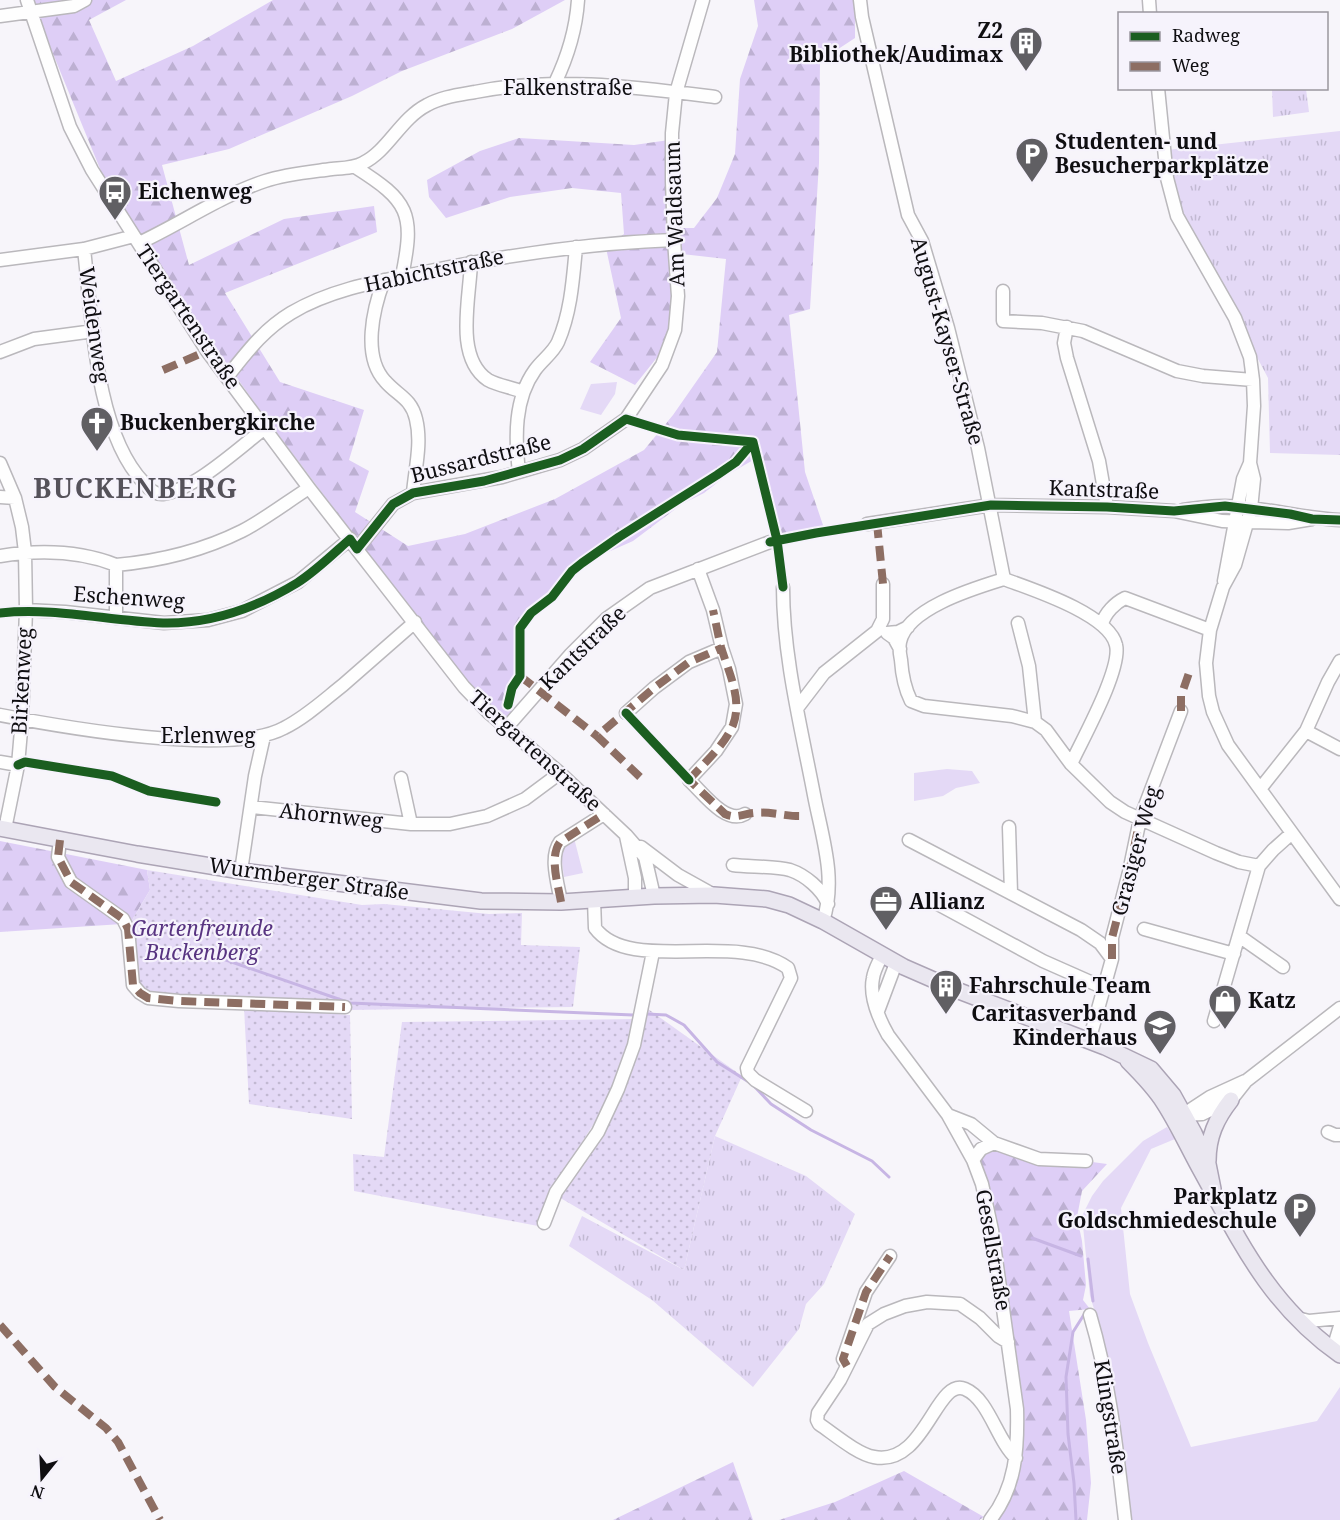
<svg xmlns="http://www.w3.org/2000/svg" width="1340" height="1520" viewBox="0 0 1340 1520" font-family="'Noto Serif',serif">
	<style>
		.grass { fill: url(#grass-tufts) }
		.forest { fill: url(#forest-firs) }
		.park { fill: #e4d9f6 }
		.garden { fill: url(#garden-dots) }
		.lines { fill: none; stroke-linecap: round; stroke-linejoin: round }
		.stream { stroke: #c7b5e4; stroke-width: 3 }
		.minor-casing { stroke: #bab8bc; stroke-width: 15 }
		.major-casing { stroke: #aca4b5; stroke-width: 18 }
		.minor { stroke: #fefefe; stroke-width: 12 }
		.major { stroke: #eae7f0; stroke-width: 15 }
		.quiet { stroke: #8d6e63; stroke-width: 8; stroke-dasharray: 15 8; stroke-linecap: butt }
		.cycleway-casing { stroke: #f6f3fc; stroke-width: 13 }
		.cycleway { stroke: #1b5e20; stroke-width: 9 }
		.labels { text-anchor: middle; stroke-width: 4.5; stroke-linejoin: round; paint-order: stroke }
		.poi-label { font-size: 21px; font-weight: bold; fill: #0f0e11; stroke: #f6f3fc; text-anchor: start }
		.street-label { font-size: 21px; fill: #0f0e11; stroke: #f6f3fc }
		.park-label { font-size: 21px; font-style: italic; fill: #583481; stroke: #f6f3fc }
		.district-label { font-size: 27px; font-weight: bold; letter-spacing: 1.5px; fill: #55525a; stroke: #f6f3fc }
	</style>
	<defs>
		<pattern id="grass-tufts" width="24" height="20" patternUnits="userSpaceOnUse" patternTransform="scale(1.5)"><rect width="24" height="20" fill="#e4d9f6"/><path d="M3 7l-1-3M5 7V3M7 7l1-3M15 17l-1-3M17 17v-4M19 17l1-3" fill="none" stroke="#c2b9d2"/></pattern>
		<pattern id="forest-firs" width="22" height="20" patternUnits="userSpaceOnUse" patternTransform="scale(1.5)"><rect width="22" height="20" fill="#decef6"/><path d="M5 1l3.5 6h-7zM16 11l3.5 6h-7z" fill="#bdb0d2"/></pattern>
		<pattern id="garden-dots" width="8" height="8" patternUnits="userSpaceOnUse" patternTransform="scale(1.5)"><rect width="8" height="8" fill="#e4d9f6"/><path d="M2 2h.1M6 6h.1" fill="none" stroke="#c2b9d2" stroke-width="1.8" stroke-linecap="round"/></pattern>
	</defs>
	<rect width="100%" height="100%" fill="#f7f5fa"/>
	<!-- grass -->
	<path class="grass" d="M1272 89H1306L1309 112 1273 117Z
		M1340 131V455L1270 453 1268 378 1181 214 1167 150Z
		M715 1136 806 1176 855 1214 824 1284 806 1304 799 1329 753 1387 652 1300 569 1246 582 1216 684 1270Z"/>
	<!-- forest -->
	<path class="forest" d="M31 0H126L89 20 116 81 193 46 273 0H565L512 29 402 71 352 96 229 149 162 165 189 265 284 219 374 206 377 232 225 293 280 382 364 410 349 460 369 471 355 512 408 546 465 534 555 499 644 450 673 415 717 352 726 259 682 254 672 287V323L659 355 635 385 590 362 621 318 606 248 624 234 621 193 572 188 510 197 446 218 429 197 427 180 480 151 519 138 634 145 669 140 670 214 681 228H694L717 198 735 154 740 79 758 26 754 0H855V38L820 61 819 163 810 309 789 315 805 472 824 528 777 537 755 459 727 475 704 493 682 504 633 541 572 568 548 598 521 628 525 659 507 727 466 684 259 409 178 295 103 176Z
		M0 841 147 870 150 890 131 922 122 924 0 932Z
		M987 1148 1107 1164 1082 1191 1077 1217 1082 1241 1086 1285 1083 1300 1090 1309 1069 1311 1086 1420 1091 1483 1087 1520H996C1014 1499 1017 1469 1022 1442L978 1161Z
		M733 1462 753 1520H613Z
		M904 1471 984 1517 979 1520H779L835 1502Z"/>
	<!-- park -->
	<path class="park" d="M617 382 615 394 601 415 580 409 591 384Z
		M947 769 972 771 980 783 956 788 943 796 914 801V773Z
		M574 838 583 873 564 877 560 847Z
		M1167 1127 1175 1139 1151 1149 1121 1208 1130 1294 1148 1343 1191 1447 1317 1421 1340 1387V1520H1131L1104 1341 1090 1296 1082 1216 1092 1196 1103 1181 1143 1141Z"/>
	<!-- garden -->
	<path class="garden" d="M147 870 362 905 384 904 489 914 522 913 521 945 580 947 573 1007 349 1010 158 1000 137 989 131 922 150 890Z
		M244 1007 350 1015 352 1119 249 1104Z
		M648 1009 742 1076 715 1136 684 1270 557 1196 633 1062Z
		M638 1019 605 1106 568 1164 538 1226 354 1191 353 1154 384 1157 402 1022Z"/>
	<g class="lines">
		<!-- stream -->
		<path class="stream" d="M223 959 350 1003 633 1015
			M647 1014 666 1015 684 1025 717 1062 752 1084 771 1104 811 1130 872 1161 889 1177
			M1032 1238 1081 1256
			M1088 1259 1093 1301
			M1076 1520 1074 1483 1068 1434 1066 1377 1073 1332 1085 1313"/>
		<defs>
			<path id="minor" d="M27 0 70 127 92 170 134 236 207 351 309 488 464 687 489 713 560 773 626 835 645 857 654 896
				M860 0 862 17 908 215 922 241 948 328 978 448 1004 579C1031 589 1109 614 1116 645 1122 669 1082 740 1071 764
				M1149 0 1150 14
				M0 16 74 6 85 0
				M555 83C568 56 576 30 578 0
				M1158 88 1167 178 1177 216 1235 318 1250 357 1253 380 1254 406 1250 463 1254 479 1251 509 1235 565 1223 587 1210 630 1206 663 1209 696 1213 712 1228 745 1340 899
				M355 167C409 201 415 213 402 276
				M139 243C182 223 220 196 265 181 286 174 310 172 332 169 343 168 354 168 363 163 388 151 400 119 427 105 441 97 458 95 475 92 554 76 635 87 715 97
				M84 249C92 318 95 432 144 483 149 489 155 495 163 494 194 490 239 448 265 428
				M0 260 84 249 134 236
				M471 262C470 298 454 357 488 380 499 386 511 387 523 392
				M384 280C373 309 362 356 385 381 398 396 411 398 416 419 422 443 415 469 413 493
				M1003 291V321L1042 323 1083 331 1177 371 1203 376 1253 380
				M1067 327 1064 343 1067 358 1099 461 1107 507
				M0 352 34 339 94 331
				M227 377C247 352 263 330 291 313 331 289 380 281 425 272 507 255 590 243 674 240
				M0 463 15 498 22 527 25 552 26 610 22 719 18 765 5 829
				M519 472C515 438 514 399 535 370 542 360 553 353 558 342 571 312 573 279 576 247
				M0 497 15 498
				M1183 510C1197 508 1211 506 1225 506 1264 507 1301 518 1340 520
				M867 524 991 505 1107 507 1174 511 1222 521 1248 522 1288 523 1312 519
				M357 549 393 504 413 493 502 477 560 460 583 449 626 419 662 365 675 330 678 296 674 240 672 181V133L676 93 703 0
				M0 556C38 550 80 551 116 565V618
				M116 565C160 561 202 551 242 531 265 519 287 502 309 488
				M698 569 713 610 722 648 729 669 736 704 732 727 716 751 689 780C703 793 726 825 745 814
				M1004 579C975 588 907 608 900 642 899 647 900 655 901 660 902 675 904 687 911 701L924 706 1012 716 1035 722 1046 730 1071 764 1110 802 1125 812 1216 853 1239 862 1259 866
				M1224 581 1243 479 1250 463
				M783 587C783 656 801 727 814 795 822 837 837 879 823 921
				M26 610 65 612 164 623 208 620 242 611 298 582 350 539
				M1018 623 1029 666 1035 722
				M1102 624C1105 613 1115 603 1125 598L1210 630
				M900 649 894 638 887 633 898 632 908 627
				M798 707 824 673 877 631 883 619V584
				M626 713 654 688 689 662 722 648
				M0 715C62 727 231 757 284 728 306 717 324 700 343 685 367 664 391 643 415 622
				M507 727 571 654 606 619 650 588 770 542
				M1306 731 1340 749
				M0 762 18 765
				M401 778 411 824
				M1260 789 1306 731 1328 682 1340 661
				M252 807 411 824H450L487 816 525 799 560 773
				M1009 827 1011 893
				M626 836 635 878V897
				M60 840 58 857 71 882 123 919 128 929 133 985 140 993 148 998 179 1001 345 1007
				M909 840 1081 930 1100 943 1112 959 1089 1041
				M641 847 678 875 714 895
				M733 865C748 867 776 866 790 870 805 875 822 889 828 904
				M241 871 255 776 264 736
				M594 900 595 928C630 975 735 930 788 968L791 978 747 1068 748 1073 755 1080 806 1111
				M561 902C558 884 549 857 560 842L604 814
				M934 902 1043 961 1104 988
				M1144 929 1234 954
				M1239 936 1283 967
				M882 955C879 962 874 970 873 978 869 997 879 1019 888 1035L948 1115 973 1160 982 1184 992 1230 1017 1409C1018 1449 1016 1488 990 1520
				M1112 959V938L1129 872 1140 819 1181 711
				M878 1011 896 963
				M1214 1021 1259 866 1273 850 1292 833
				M948 1115 971 1124 994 1143
				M1184 1115 1202 1114 1231 1100 1246 1081 1340 1008
				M1181 1116 1210 1097 1245 1081
				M1328 1132 1335 1135H1340
				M973 1160 981 1149 994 1143 1039 1159 1086 1161
				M544 1223 556 1192 598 1132 618 1089 634 1045 653 952
				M1090 1315C1110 1382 1117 1451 1125 1520
				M1297 1318 1309 1321 1340 1318
				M1340 1326 1336 1339 1340 1349
				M1008 1342 998 1336 980 1318 960 1304 927 1302 905 1306 884 1314 868 1324 840 1380 818 1413 817 1420 819 1424C834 1434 857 1454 874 1457 925 1467 936 1377 965 1389 989 1399 997 1441 1016 1458
				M845 1362 843 1359 866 1292 890 1256"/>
			<path id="major" d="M0 828 137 854 241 871 481 901 561 902 654 896 714 895 767 899 789 905 823 921 904 967 959 991 1105 1047 1151 1069 1173 1095 1194 1133 1208 1164 1213 1189
				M1128 1061C1141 1074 1154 1087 1164 1103 1177 1123 1187 1145 1199 1167 1240 1241 1268 1304 1340 1355
				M1208 1161C1208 1137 1216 1119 1231 1100"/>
		</defs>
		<!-- minor casing -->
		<use href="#minor" class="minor-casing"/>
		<!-- major casing -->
		<use href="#major" class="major-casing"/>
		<!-- minor -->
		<use href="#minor" class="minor"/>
		<!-- major -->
		<use href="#major" class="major"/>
		<!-- quiet -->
		<path class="quiet" d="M163 370 207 351
			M877 523 883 584
			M520 676 597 736
			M1181 711V696L1190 670
			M685 776 725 814C736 819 743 814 754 813 770 811 787 817 803 816
			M640 777 597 736 654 688 689 662 722 648
			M689 780C704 763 724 746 733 725 743 699 728 671 721 647 718 635 716 623 713 610
			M60 840 58 857 71 882 123 919 128 929 133 985 140 993 148 998 179 1001 345 1007
			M561 902C558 884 549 857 560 842L604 814
			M1112 959V938L1129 872 1140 819
			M0 1325 55 1387 106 1428 118 1442 160 1520
			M847 1366 843 1359 866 1292 890 1256"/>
		<defs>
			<path id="cycleway" d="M753 442 777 540 783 587
				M770 542 816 533 991 505 1107 507 1174 511 1225 506 1290 514 1312 519 1340 520
				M0 613C55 607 108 621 163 623 212 624 256 608 297 583 316 571 333 554 350 539L357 549 393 504 413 493 484 481 560 460 583 449 626 419 678 435 753 442
				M508 705 512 688 520 676V628L531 613 552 597 572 571 582 563 619 537 717 475 736 462 753 442
				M626 713 689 780
				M18 765 25 762 112 776 149 791 216 802"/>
		</defs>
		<!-- cycleway casing -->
		<use href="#cycleway" class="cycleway-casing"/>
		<!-- cycleway -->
		<use href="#cycleway" class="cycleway"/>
	</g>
	<!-- icons -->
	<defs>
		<symbol id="building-pin" viewBox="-11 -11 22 30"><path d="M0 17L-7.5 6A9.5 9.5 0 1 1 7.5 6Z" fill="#605f63" stroke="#f6f3fc"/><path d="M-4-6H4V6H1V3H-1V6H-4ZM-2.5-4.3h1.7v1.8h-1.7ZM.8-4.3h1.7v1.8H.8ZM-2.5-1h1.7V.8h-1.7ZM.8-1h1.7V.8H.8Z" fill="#fff"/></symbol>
		<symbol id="parking-pin" viewBox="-11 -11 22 30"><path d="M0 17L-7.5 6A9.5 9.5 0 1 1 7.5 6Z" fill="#605f63" stroke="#f6f3fc"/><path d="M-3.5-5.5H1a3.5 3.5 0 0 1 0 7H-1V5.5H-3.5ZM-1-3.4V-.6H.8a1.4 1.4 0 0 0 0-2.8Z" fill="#fff"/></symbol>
		<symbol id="bus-pin" viewBox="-11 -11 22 30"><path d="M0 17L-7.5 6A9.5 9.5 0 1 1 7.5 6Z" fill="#605f63" stroke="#f6f3fc"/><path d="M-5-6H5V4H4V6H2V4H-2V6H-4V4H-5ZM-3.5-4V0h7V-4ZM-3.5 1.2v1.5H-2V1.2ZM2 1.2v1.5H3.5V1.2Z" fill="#fff"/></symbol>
		<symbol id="church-pin" viewBox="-11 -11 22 30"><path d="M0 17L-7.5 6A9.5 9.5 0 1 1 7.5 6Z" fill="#605f63" stroke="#f6f3fc"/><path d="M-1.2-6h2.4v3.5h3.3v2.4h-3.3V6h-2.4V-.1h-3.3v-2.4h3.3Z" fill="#fff"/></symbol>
		<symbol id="office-pin" viewBox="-11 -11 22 30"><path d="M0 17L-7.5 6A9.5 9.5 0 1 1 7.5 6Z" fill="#605f63" stroke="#f6f3fc"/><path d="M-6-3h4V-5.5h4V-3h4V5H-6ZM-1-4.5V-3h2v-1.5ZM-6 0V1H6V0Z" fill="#fff"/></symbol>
		<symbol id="shop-pin" viewBox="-11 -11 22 30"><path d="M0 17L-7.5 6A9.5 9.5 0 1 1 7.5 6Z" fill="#605f63" stroke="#f6f3fc"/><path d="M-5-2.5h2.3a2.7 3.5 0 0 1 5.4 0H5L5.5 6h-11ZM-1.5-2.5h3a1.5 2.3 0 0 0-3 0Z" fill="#fff"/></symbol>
		<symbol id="school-pin" viewBox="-11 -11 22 30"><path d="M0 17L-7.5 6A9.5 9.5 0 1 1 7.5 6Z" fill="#605f63" stroke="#f6f3fc"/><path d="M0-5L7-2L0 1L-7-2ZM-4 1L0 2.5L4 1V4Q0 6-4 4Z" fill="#fff"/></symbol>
	</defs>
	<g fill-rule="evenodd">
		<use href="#building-pin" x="1007" y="24" width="38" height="52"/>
		<use href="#parking-pin" x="1013" y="135" width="38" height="52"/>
		<use href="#bus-pin" x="96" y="173" width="38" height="52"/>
		<use href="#church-pin" x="78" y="404" width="38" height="52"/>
		<use href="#office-pin" x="867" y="883" width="38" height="52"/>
		<use href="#building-pin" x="927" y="967" width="38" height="52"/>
		<use href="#shop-pin" x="1206" y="982" width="38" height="52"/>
		<use href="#school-pin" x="1141" y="1007" width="38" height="52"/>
		<use href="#parking-pin" x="1281" y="1190" width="38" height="52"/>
	</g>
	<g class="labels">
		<!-- poi labels -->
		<g class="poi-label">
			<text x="1003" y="38" text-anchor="end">Z2<tspan x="1003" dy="24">Bibliothek/Audimax</tspan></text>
			<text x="1055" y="149">Studenten- und<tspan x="1055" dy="24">Besucherparkplätze</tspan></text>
			<text x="138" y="199">Eichenweg</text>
			<text x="120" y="430">Buckenbergkirche</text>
			<text x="909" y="909">Allianz</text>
			<text x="969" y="993">Fahrschule Team</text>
			<text x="1248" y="1008">Katz</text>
			<text x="1137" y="1021" text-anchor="end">Caritasverband<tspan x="1137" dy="24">Kinderhaus</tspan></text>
			<text x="1277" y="1204" text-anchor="end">Parkplatz<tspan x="1277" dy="24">Goldschmiedeschule</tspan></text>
		</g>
		<!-- street labels -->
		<g class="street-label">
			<text x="568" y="95">Falkenstraße</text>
			<text transform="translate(675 214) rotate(-92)" y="7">Am Waldsaum</text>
			<text transform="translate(434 271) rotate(-12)" y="7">Habichtstraße</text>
			<text transform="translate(188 317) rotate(56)" y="7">Tiergartenstraße</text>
			<text transform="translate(94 325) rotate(82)" y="7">Weidenweg</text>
			<text transform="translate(947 341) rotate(74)" y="7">August-Kayser-Straße</text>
			<text transform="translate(481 459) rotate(-14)" y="7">Bussardstraße</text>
			<text transform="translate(1104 490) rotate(2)" y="7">Kantstraße</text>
			<text transform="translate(129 598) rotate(4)" y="7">Eschenweg</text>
			<text transform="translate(583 648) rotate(-44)" y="7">Kantstraße</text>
			<text transform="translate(22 681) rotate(-87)" y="7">Birkenweg</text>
			<text x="208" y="743">Erlenweg</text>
			<text transform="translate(535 751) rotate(42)" y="7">Tiergartenstraße</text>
			<text transform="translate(331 816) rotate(6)" y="7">Ahornweg</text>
			<text transform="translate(1136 851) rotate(-75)" y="7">Grasiger Weg</text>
			<text transform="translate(309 879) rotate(8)" y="7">Wurmberger Straße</text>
			<text transform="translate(993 1250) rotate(80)" y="7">Gesellstraße</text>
			<text transform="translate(1110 1417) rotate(81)" y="7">Klingstraße</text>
		</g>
		<!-- park labels -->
		<g class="park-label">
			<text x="202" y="936">Gartenfreunde<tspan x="202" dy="24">Buckenberg</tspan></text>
		</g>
		<!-- district labels -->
		<g class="district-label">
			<text x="136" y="498">BUCKENBERG</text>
		</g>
	</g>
	<!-- legend -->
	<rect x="1118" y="12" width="210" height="78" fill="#f6f3fc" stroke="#9a979e" stroke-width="1.5"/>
	<rect x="1130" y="32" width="30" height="9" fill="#1b5e20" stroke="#9a979e" stroke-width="1.5"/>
	<text x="1172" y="42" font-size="18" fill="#0f0e11">Radweg</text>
	<rect x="1130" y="62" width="30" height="9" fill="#8d6e63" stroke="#9a979e" stroke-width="1.5"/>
	<text x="1172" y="72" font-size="18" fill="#0f0e11">Weg</text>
	<!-- north arrow -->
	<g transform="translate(42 1478) rotate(198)" stroke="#f6f3fc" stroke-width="4.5" paint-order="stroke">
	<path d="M0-4.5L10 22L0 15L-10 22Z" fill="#0f0e11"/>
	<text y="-9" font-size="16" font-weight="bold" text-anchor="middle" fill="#0f0e11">N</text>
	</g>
</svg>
